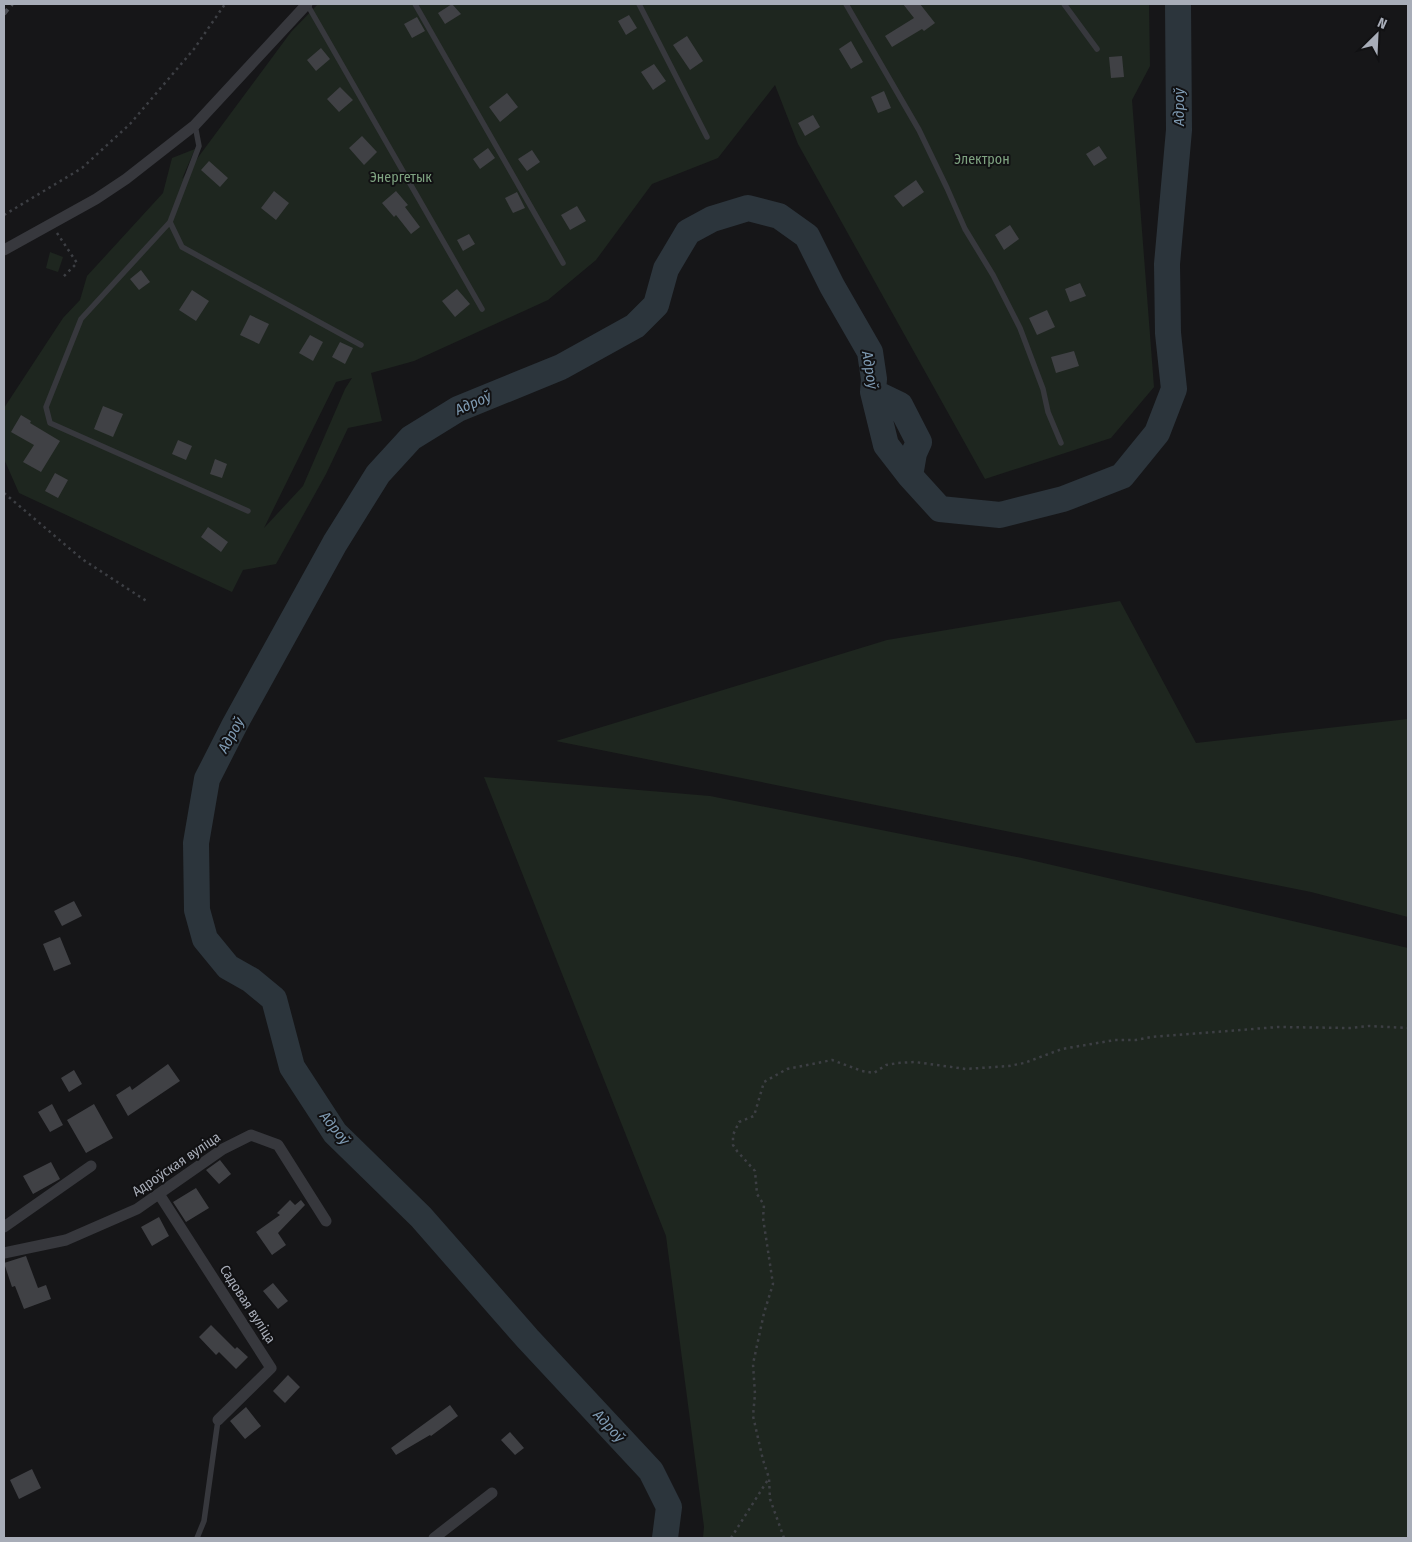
<svg xmlns="http://www.w3.org/2000/svg" width="1412" height="1542" viewBox="0 0 1412 1542" font-family="'Fira Sans Condensed',sans-serif">
	<style>
		.green { fill: #1e261f; fill-rule: evenodd }
		.lines { fill: none; stroke-linecap: round; stroke-linejoin: round }
		.river { stroke: #2c353c; stroke-width: 26 }
		.building { fill: #404145 }
		.path { stroke: #3d3f44; stroke-width: 2.5; stroke-dasharray: 2.5 4; stroke-linecap: butt }
		.service { stroke: #37383d; stroke-width: 5.5 }
		.minor { stroke: #37383d; stroke-width: 11 }
		.rail { stroke: #4a4c52; stroke-width: 4; stroke-dasharray: 6 5; stroke-linecap: butt }
		.labels { text-anchor: middle; stroke-width: 4; stroke-linejoin: round; paint-order: stroke }
		.park-label { font-size: 14px; fill: #7fa381; stroke: #111113 }
		.street-label { font-size: 14px; fill: #a8adb8; stroke: #111113 }
		.water-label { font-size: 15px; font-style: italic; fill: #7f9bb3; stroke: #111113 }
	</style>
	<rect width="100%" height="100%" fill="#161618"/>
	<!-- green -->
	<path class="green" d="M318 4H1149L1150 66 1132 100 1154 387 1111 438 985 479 798 144 775 85 718 158 652 184 596 260 548 300 414 361 371 373 382 421 348 428 326 474 276 564 243 570 232 592 19 493 4 459V408L63 318 80 300 87 276 163 193 172 158 195 149 182 179 291 32ZM352 378 345 389 303 486 264 528 336 382Z
		M50 252 63 257 58 272 46 268Z
		M1120 601 1196 743 1408 719V917L1311 892 556 741 887 640Z
		M484 777 710 796 1022 858 1408 948V1538H703L704 1527 666 1236Z"/>
	<g class="lines">
		<!-- river -->
		<path class="river" d="M873 392 900 405 919 442 914 453 910 476
			M665 1538 669 1507 651 1471 528 1339 421 1217 335 1133 292 1067 274 999 251 980 228 967 205 939 197 910 196 843 207 779 235 724 335 543 378 474 411 438 458 409 561 367 635 326 656 305 666 269 688 232 712 219 748 208 779 216 807 236 832 286 870 352 874 379 873 392 886 445 910 476 940 509 1000 515 1063 499 1122 476 1157 433 1174 389 1168 333 1167 264 1179 130 1178 4"/>
	</g>
	<!-- building -->
	<path class="building" d="M452 4 461 14 445 24 438 13Z
		M903 4H920L935 23 924 31 922 29 892 47 885 36 914 18Z
		M629 15 637 28 626 35 618 21Z
		M417 17 425 31 412 38 404 24Z
		M687 36 703 61 690 70 673 45Z
		M851 41 863 62 851 69 839 49Z
		M321 48 330 59 316 71 307 60Z
		M1122 56 1124 77 1111 78 1109 57Z
		M654 64 666 81 653 90 641 72Z
		M340 87 353 100 339 112 327 99Z
		M884 91 891 108 878 113 871 97Z
		M507 93 518 107 500 122 489 107Z
		M813 115 820 127 805 136 798 123Z
		M362 136 377 152 364 165 349 148Z
		M1099 146 1107 158 1094 166 1086 154Z
		M488 148 495 158 480 169 473 159Z
		M532 150 540 162 527 171 518 159Z
		M209 161 228 178 220 187 201 170Z
		M916 180 924 192 903 207 894 196Z
		M274 191 289 203 276 220 261 208Z
		M396 191 408 205 405 207 420 227 411 234 396 215 394 217 382 203Z
		M517 192 525 208 513 213 505 198Z
		M577 206 586 221 570 230 561 215Z
		M1010 225 1019 239 1004 250 995 235Z
		M469 234 475 244 463 251 457 240Z
		M141 270 150 282 139 290 130 279Z
		M1080 283 1086 296 1070 302 1065 289Z
		M457 289 470 304 455 317 442 301Z
		M192 290 209 301 196 321 179 310Z
		M1047 310 1055 327 1037 335 1029 318Z
		M250 315 269 324 259 344 240 335Z
		M310 335 323 342 313 361 299 353Z
		M340 342 353 348 345 364 332 357Z
		M1074 351 1079 366 1056 373 1051 357Z
		M103 406 123 414 113 437 94 429Z
		M21 415 31 421 30 423 60 441 41 472 23 462 34 445 11 432Z
		M178 440 192 446 186 460 172 454Z
		M215 459 227 464 222 478 210 474Z
		M55 473 68 480 58 498 45 491Z
		M208 527 228 542 221 552 201 537Z
		M74 901 82 916 62 926 54 911Z
		M60 937 71 964 54 971 43 944Z
		M168 1064 180 1081 128 1116 116 1095 130 1086 132 1090Z
		M74 1070 82 1084 69 1092 61 1078Z
		M52 1104 63 1125 50 1132 38 1112Z
		M94 1104 113 1138 86 1153 67 1120Z
		M220 1160 231 1174 219 1184 206 1170Z
		M51 1162 60 1179 33 1194 23 1176Z
		M196 1188 209 1208 186 1222 173 1202Z
		M290 1200 295 1205 301 1200 305 1205 278 1233 286 1245 272 1255 256 1232 280 1215 277 1213Z
		M159 1217 169 1236 152 1246 141 1227Z
		M26 1256 38 1288 46 1285 51 1299 24 1309 15 1286 12 1287 4 1263Z
		M273 1283 288 1301 278 1309 263 1291Z
		M211 1325 235 1349 237 1347 248 1357 236 1369 219 1352 216 1355 199 1337Z
		M288 1375 300 1387 285 1403 273 1391Z
		M450 1405 458 1416 431 1436 430 1435 396 1455 391 1448Z
		M246 1407 261 1426 245 1439 230 1421Z
		M510 1432 524 1448 515 1455 501 1440Z
		M32 1469 41 1488 19 1499 10 1480Z"/>
	<g class="lines">
		<!-- path -->
		<path class="path" d="M4 215 82 168 130 124 194 49 225 4
			M57 233 77 263 63 277
			M4 493 82 559 148 602
			M731 1538 769 1478
			M784 1538 770 1499 769 1478 763 1460 753 1416 755 1394 753 1364 764 1313 773 1284 763 1218 764 1205 757 1194 755 1171 737 1151 733 1145V1135L739 1122 754 1116 764 1082 787 1069 832 1060 862 1071 874 1073 886 1065 898 1063 915 1062 966 1069 1009 1066 1024 1063 1062 1049 1115 1040H1136L1151 1037 1278 1027 1350 1028 1369 1026 1408 1028"/>
		<!-- service -->
		<path class="service" d="M307 4 482 309
			M415 4 563 263
			M639 4 707 137
			M846 4 919 130 947 188 965 229 993 275 1020 328 1043 389 1048 412 1061 443
			M1064 4 1097 49
			M195 125 199 146 170 222 182 247 361 345
			M170 222 81 319 46 407 50 423 248 511
			M197 1538 204 1521 218 1420"/>
		<!-- minor -->
		<path class="minor" d="M4 250 96 199 126 179 195 125 307 4
			M159 1194 271 1368 218 1420
			M4 1227 91 1166
			M4 1253 66 1240 137 1209 223 1149 251 1135 278 1145 326 1221
			M434 1538 492 1493"/>
		<!-- rail -->
		<path class="rail" d="M4 14 12 4"/>
	</g>
	<g class="labels">
		<!-- park labels -->
		<g class="park-label">
			<text x="982" y="164">Электрон</text>
			<text x="401" y="182">Энергетык</text>
		</g>
		<!-- street labels -->
		<g class="street-label">
			<text transform="translate(176 1164) rotate(-34)" y="5">Адроўская вуліца</text>
			<text transform="translate(248 1304) rotate(57)" y="5">Садовая вуліца</text>
		</g>
		<!-- water labels -->
		<g class="water-label">
			<text transform="translate(1179 107) rotate(-90)" y="5">Адроў</text>
			<text transform="translate(870 370) rotate(81)" y="5">Адроў</text>
			<text transform="translate(473 403) rotate(-24)" y="5">Адроў</text>
			<text transform="translate(231 735) rotate(-61)" y="5">Адроў</text>
			<text transform="translate(335 1128) rotate(51)" y="5">Адроў</text>
			<text transform="translate(609 1426) rotate(47)" y="5">Адроў</text>
		</g>
	</g>
	<!-- border -->
	<rect width="1412" height="1542" fill="none" stroke="#a8adb8" stroke-width="10"/>
	<!-- north arrow -->
	<g transform="translate(1377 35) rotate(24)" stroke="#111113" stroke-width="4" paint-order="stroke">
	<path d="M0-4L9 19L0 12L-9 19Z" fill="#a8adb8"/>
	<text y="-8" font-size="14" font-weight="bold" text-anchor="middle" fill="#a8adb8">N</text>
	</g>
</svg>
